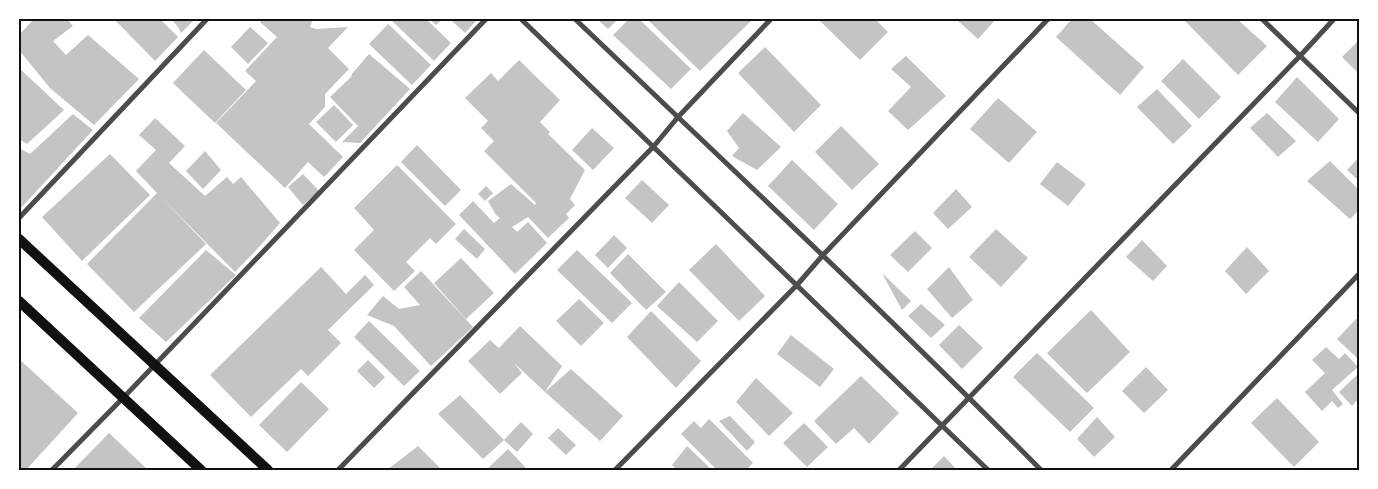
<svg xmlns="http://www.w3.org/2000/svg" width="1378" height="489" viewBox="0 0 1378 489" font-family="Poppins,sans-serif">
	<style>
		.building { fill: #c4c4c4 }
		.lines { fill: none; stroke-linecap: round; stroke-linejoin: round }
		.minor { stroke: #4c4c4c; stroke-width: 5 }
		.secondary { stroke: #111; stroke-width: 10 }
		.neatline { fill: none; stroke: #111; stroke-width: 2 }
	</style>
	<rect width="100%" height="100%" fill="#fff"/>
	<!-- building -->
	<path class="building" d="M34 19H67L73 26 53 41 66 55 88 35 139 79 94 125 50 88 19 50V35Z
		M114 19H160L178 37 155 61Z
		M171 19H195L181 33 178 27Z
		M263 19H313L310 27 316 29 348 27 328 48 349 69 325 94V107L309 124 343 157 324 177 308 162 285 188 216 123 256 81 245 71 277 37 260 22Z
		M390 19H426L451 43 434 61Z
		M429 19H442L436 25Z
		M450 19H478L465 33Z
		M597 19H618L608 29Z
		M629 19H639L691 69 671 89 613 35Z
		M647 19H753L700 71Z
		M818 19H875L888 32 860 60Z
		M956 19H996L978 39Z
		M1072 19H1090L1144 67 1120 95 1056 37Z
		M1183 19H1237L1267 46 1238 75Z
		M388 24 431 65 412 85 369 44Z
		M250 27 268 43 248 64 231 47Z
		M1359 40V74L1342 57Z
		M765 47 821 105 794 132 738 73Z
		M204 50 246 90 215 123 173 83Z
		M369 54 410 89 360 143 342 142 358 126 330 97 352 76 351 75Z
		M906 56 946 96 908 130 888 111 911 87 891 69Z
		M1183 59 1221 97 1199 119 1161 81Z
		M519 60 560 100 540 122 550 132 548 134 585 170 570 199 575 205 566 214 569 218 548 238 528 217 512 227 517 232 528 222 547 243 515 274 459 215 473 201 494 223 500 218 496 215 488 201 511 184 535 205 536 203 484 151 494 141 481 128 488 121 465 98 491 73 498 81Z
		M19 68 64 110 27 144 19 139Z
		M1297 77 1339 119 1318 142 1275 102Z
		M1157 89 1192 126 1173 144 1137 107Z
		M998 98 1037 132 1009 163 970 129Z
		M334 105 353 125 336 142 316 122Z
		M743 113 781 147 757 170 732 156 739 148 727 131Z
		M1267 113 1296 141 1278 157 1250 128Z
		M73 114 93 130 19 210V148L30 154Z
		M155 118 185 146 169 163 205 196 227 177 233 184 241 177 280 223 259 247 235 272 159 195 206 244 134 312 87 264 157 193 136 171 156 150 139 135Z
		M841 126 879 164 852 190 815 152Z
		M592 128 614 148 593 170 572 150Z
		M417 145 461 190 445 206 401 162Z
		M205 151 221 170 203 189 186 171Z
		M110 154 150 195 82 261 42 217Z
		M1359 157V181L1347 170Z
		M792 160 838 204 814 230 768 186Z
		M1330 161 1359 190V210L1350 219 1307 181Z
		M1057 162 1086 184 1068 206 1040 184Z
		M397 165 456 224 436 244 430 238 406 262 415 271 394 291 354 250 374 230 354 208Z
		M303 174 319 191 303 205 288 187Z
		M642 180 669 205 652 223 625 198Z
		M486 186 493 193 485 201 478 194Z
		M956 189 972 207 948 229 933 213Z
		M464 229 485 249 477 259 455 239Z
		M996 229 1028 258 1001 287 969 257Z
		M915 231 932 248 908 272 890 255Z
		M614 235 627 248 608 268 595 255Z
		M1142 240 1167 266 1153 281 1126 257Z
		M716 244 765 296 739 321 689 270Z
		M1247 247 1269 271 1246 294 1225 271Z
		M206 250 236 275 166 342 139 318Z
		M577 250 632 303 612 323 557 270Z
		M628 254 666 292 646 310 610 273Z
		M461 258 494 293 466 319 434 283Z
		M321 267 346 294 365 275 374 285 328 330 341 343 308 376 301 369 251 417 210 375Z
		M949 267 973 300 952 318 927 289Z
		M421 271 473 327 431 366 394 326 367 315 383 296 399 309 420 305 404 287Z
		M883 274 911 301 902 310 883 275Z
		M679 282 718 321 697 342 657 306Z
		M579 299 604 323 581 346 556 321Z
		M921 304 945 325 931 338 908 316Z
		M1091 310 1130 352 1087 393 1047 353Z
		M651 311 701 361 676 388 627 337Z
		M1359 316V360L1337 339Z
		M369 321 420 371 404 386 354 337Z
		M959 325 983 348 962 369 939 345Z
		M520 326 562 366 545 392 514 363 522 373 500 394 468 361 490 340 499 348Z
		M791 335 834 369 820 387 777 354Z
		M1326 347 1339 359 1345 353 1358 367 1332 390 1343 404 1338 408 1332 401 1322 411 1305 392 1325 373 1312 360Z
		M1037 353 1094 408 1070 432 1013 377Z
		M19 359 78 413 26 470H19Z
		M368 360 385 377 374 388 357 371Z
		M1146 367 1168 390 1144 413 1122 391Z
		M571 369 623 416 600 441 545 392Z
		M1358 374 1359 375V398L1352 406 1339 392Z
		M861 376 899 413 869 444 854 428 836 444 814 421Z
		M756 378 793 413 769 436 736 402Z
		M301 382 329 409 287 452 259 425Z
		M460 395 504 440 483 459 438 414Z
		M1277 398 1319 442 1294 467 1251 423Z
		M730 416 755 442 747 451 719 421Z
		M1097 417 1115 437 1094 457 1077 439Z
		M709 419 753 463 746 470H717L681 434 694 421 701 428Z
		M521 422 533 434 517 452 504 440Z
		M804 423 828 447 807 467 783 443Z
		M558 428 576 445 566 455 548 438Z
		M109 433 148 470H73Z
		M418 446 442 470H387Z
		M687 446 712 470H677L672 465Z
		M508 449 528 470H486Z
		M944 456 957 470H930Z"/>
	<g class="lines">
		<!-- minor -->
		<path class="minor" d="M521 19 988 470
			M575 19C731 168 889 316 1041 470
			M1262 19 1359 113
			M19 218 207 19
			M52 470 123 398 486 19
			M338 470 654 146 678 117 771 19
			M615 470 797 285 823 255 1048 19
			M899 470 1300 56 1334 19
			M1171 470 1359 274"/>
		<!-- secondary -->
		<path class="secondary" d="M19 239 268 470
			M19 301 201 470"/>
	</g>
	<!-- border -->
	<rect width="1378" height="489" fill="none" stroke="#ffffff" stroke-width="40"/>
	<rect x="20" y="20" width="1338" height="449" class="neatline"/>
</svg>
